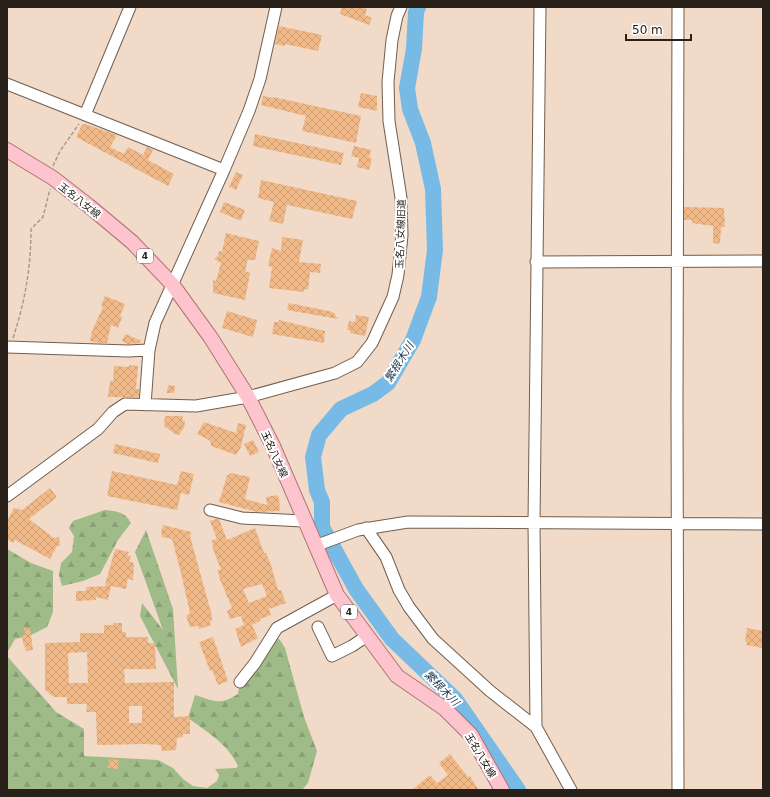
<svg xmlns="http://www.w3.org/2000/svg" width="770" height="797" viewBox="0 0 770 797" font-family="'DejaVu Sans','Noto Sans JP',sans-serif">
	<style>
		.forest { fill: url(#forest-firs) }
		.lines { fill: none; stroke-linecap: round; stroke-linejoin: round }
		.river { stroke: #77bae5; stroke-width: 16 }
		.building { fill: url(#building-cross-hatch); fill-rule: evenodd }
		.minor-casing { stroke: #715e4e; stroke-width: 13 }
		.major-casing { stroke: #b27178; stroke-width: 16 }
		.path { stroke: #ab998b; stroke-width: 1.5; stroke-dasharray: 4 2; stroke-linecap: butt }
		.minor { stroke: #fff; stroke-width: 11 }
		.major { stroke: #fdc4cd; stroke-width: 14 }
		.labels { text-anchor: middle; stroke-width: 4; stroke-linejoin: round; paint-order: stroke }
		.shield { fill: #fff; stroke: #69635f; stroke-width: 1 }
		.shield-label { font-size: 9px; font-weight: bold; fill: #29201a }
		.street-label { font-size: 10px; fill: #29201a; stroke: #fff }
		.water-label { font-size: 11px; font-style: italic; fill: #173548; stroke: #fff }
	</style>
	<defs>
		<pattern id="forest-firs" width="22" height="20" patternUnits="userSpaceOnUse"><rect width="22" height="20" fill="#9ebb88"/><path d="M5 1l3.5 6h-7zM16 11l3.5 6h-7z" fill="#88a075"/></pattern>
		<pattern id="building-cross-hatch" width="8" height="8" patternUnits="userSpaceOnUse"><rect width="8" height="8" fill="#f1b988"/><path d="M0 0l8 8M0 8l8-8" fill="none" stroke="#cf9f75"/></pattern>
	</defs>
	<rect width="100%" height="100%" fill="#f1dbc8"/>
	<!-- forest -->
	<path class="forest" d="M105 510C117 511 125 512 131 523L118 540 100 574 83 581 62 586 59 575 61 563 72 552 74 536 69 528 73 521Z
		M146 530 173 609 178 689 140 616 142 603 163 630 135 552Z
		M7 549 31 563 53 571V612L47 627 29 636 15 639 7 653Z
		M273 635 280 640 285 648 304 717 317 751 308 783 302 790H7V656L56 712 84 729V756L158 760 173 768 183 779 193 786 207 788 217 781 219 775 215 769 236 768 238 766C228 744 207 732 188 718L195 695C215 701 219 706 238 694L240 682Z"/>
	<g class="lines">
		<!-- river -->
		<path class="river" d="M418 7 416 12 414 49 407 88 410 109 423 143 433 189 435 250 429 297 413 340 388 383 373 394 341 409 319 435 313 457 317 490 322 502V527L356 589 392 639 455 699 518 790"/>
	</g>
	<!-- building -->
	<path class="building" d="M342 7H362L367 9 365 15 372 18 369 25 340 14Z
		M279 26 322 35 318 51 285 44V46L275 44Z
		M361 93 377 96V111L358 107Z
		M263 96 273 98V97L361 116 356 143 302 131 306 116 261 105Z
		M85 124 117 135 110 147 124 154 128 147 143 155 147 147 153 150 148 160 174 174 168 186 76 137 82 125Z
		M255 134 344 153 341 165 253 146Z
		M354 146 371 150 369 158H372L369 170 357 167 359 158 351 156Z
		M236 172 243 175 236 190 229 187Z
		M261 180 357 201 352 219 287 205 283 224 269 221 274 202 258 198Z
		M224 202 245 210 241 221 220 212Z
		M684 207 724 208 725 227H721L720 244 713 243V226L692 223V220H684Z
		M226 233 259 241 255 260H248L245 271 250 273 245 300 213 293V280L216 281 221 263 214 259 218 256 219 251 222 252Z
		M282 237 303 240 299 262 321 264 320 273 310 272 308 290 304 289V292L269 288 272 267 268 266 272 248 281 251Z
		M105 296 125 304 120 316 122 317 118 328 111 325 107 343H100L90 341 92 331 103 307 101 306Z
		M289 303 333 312 338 319 287 310Z
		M227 311 257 320 253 337 222 328Z
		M356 315 369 317 365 336 350 333V330H347L349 321 355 322Z
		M279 320 325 331 324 343 272 334 274 322H279Z
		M125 334 140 340 141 343 128 344 122 341Z
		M129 365 138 366 136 389H139V397H108L110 381H113L114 366 129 367Z
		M168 385 175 386 174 393H167Z
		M165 416H183L182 420 185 421 184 428 181 431 180 435 175 434 164 426Z
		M204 422 236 433 238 423 246 425 241 447 236 455 211 446V443L209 440 197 434Z
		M253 440 259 452 250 456 244 444Z
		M115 444 160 454 158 463 113 453Z
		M112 471 177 485 181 471 194 474 189 495 181 493 177 510 107 496Z
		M231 473 250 477 245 499 267 505 266 497 277 495 279 498 280 511 257 512 219 502 227 476Z
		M50 488 56 496V498L29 519 54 538 59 537 60 546H57L50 559 15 540 13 543 7 539V521L14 508 22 510Z
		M216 519H219L227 540 255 528 264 553H266L271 565 278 590H281L286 603 269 609 271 615 260 619V621L252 625 258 638 241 647 235 629 244 625 241 616 230 619 227 611 232 608 219 577 218 570H221L213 549 212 540 217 539 210 521ZM262 584 267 596 249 603 243 589Z
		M163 525 191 532 190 536 212 616V620L210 621 211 625 199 629 198 626 190 627 186 616 190 613 181 573 172 539 162 537 161 532Z
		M115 549 129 552 127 555 131 556 129 562H133L134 566 133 580 128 579 126 589 111 586 108 600 96 597V600L76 601V591H86V587L109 586 105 585Z
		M113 623H122V632H126V637H148V643H155L156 669H124L125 683 174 682V717L190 716V734H183V737L177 738 176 750 162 751 161 745 146 744 97 745 96 712H86L87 704H67V697H54L45 690V643L80 642V633H104V625H113ZM87 652 88 683H69L68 653ZM129 706H142V723H129Z
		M24 628H30L33 650 26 651 25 646 24 647 22 636 25 635Z
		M747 628 763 631V648L746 645 747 642 745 641Z
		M213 637 228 681 218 685 212 670 210 671 199 642Z
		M450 754 468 777 470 776 479 790H412L430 775 437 783 448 775 439 763Z
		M109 759 119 760 118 769 108 768Z"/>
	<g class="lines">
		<defs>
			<path id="minor" d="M7 84 224 170
				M85 115 130 7
				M536 262 763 261
				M7 347 128 351 149 350
				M145 405 149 350 155 323 224 170 249 111 260 79 276 7
				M7 496 98 429 113 412 125 404 196 406 248 397 335 373 357 362 372 343 393 297 398 275 402 235 401 198 389 121 388 82 392 40 397 16 401 7
				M210 510 242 518 303 521
				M366 528 386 557 399 590 409 607 433 639 490 691 536 727 571 790
				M315 546 358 530 408 522 763 524
				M318 627 332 656 352 646 367 636
				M240 682 255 663 277 628 337 595
				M536 727 534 523 540 7
				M678 790 677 407 678 7"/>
			<path id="major" d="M7 150 53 178 89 206 132 242 172 284 211 338 248 397 273 446 337 595 397 676 445 709 471 735 502 790"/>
		</defs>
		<!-- minor casing -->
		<use href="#minor" class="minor-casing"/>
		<!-- major casing -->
		<use href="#major" class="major-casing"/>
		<!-- path -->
		<path class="path" d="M53 166 60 151 79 124
			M13 338C25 302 31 267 31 229L43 217 50 189"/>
		<!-- minor -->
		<use href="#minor" class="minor"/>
		<!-- major -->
		<use href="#major" class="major"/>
	</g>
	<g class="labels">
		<!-- shield labels -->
		<g class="shield">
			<rect x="137" y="249" width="16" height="14" rx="3"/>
			<rect x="341" y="605" width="16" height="14" rx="3"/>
		</g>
		<g class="shield-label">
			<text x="145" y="259">4</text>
			<text x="349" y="615">4</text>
		</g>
		<!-- street labels -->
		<g class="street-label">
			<text transform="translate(80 200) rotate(38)" y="4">玉名八女線</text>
			<text transform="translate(400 234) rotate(-88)" y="4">玉名八女線旧道</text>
			<text transform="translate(275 454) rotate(66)" y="4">玉名八女線</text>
			<text transform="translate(481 755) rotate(59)" y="4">玉名八女線</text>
		</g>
		<!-- water labels -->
		<g class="water-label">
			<text transform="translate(399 362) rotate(-58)" y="4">繁根木川</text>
			<text transform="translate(442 688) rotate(46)" y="4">繁根木川</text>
		</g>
	</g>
	<!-- border -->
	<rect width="770" height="797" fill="none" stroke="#29201a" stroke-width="16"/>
	<!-- scale -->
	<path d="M626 34v6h65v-6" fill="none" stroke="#29201a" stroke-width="2"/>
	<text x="632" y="34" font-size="12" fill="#29201a" stroke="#ffffff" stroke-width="3" paint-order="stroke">50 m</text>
</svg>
